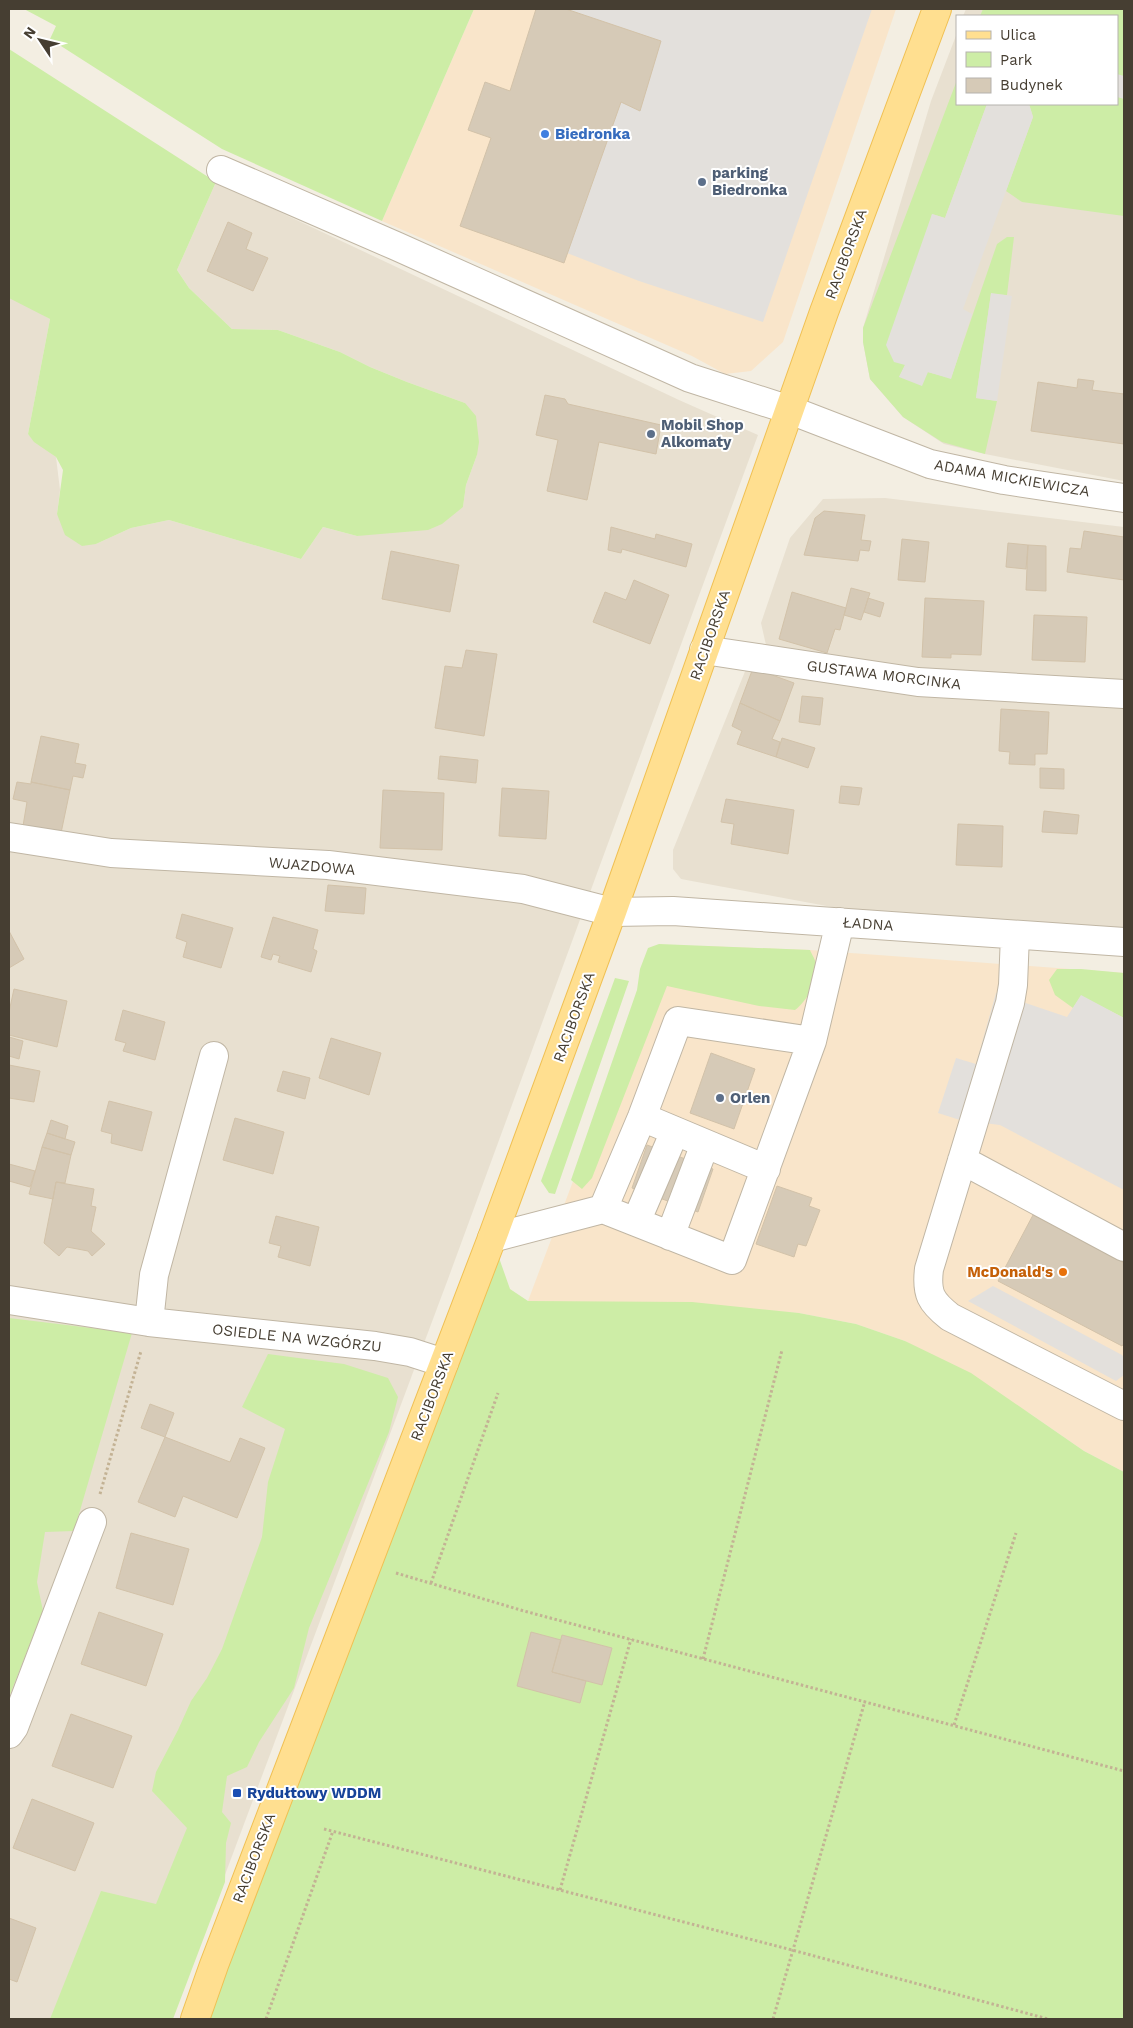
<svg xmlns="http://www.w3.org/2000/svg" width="1133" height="2028" viewBox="0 0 1133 2028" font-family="'Work Sans',sans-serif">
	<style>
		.residential { fill: #e8e0d0 }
		.commercial { fill: #f9e5ca }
		.green { fill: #cdeda6 }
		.parking { fill: #e3e0dc }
		.building { fill: #d6cab7; stroke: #d2c2a9 }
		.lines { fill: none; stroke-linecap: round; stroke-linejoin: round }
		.minor-casing { stroke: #c0b6a4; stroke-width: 30 }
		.major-casing { stroke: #f0c053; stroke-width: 30 }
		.path { stroke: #c3b294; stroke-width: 3; stroke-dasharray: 2.5 2.5; stroke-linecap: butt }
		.minor { stroke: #fff; stroke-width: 28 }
		.major { stroke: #ffdf90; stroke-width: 28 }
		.shop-dot { fill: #3f7fe0; stroke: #fff; stroke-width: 2 }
		.service-dot { fill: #5c6f8a; stroke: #fff; stroke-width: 2 }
		.food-dot { fill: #e8710a; stroke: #fff; stroke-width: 2 }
		.transit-dot { fill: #1a4fb4; stroke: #fff; stroke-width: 2 }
		.labels { text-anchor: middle; stroke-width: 4; stroke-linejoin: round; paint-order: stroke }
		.shop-label { font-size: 15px; font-weight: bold; fill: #366cbe; stroke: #fff; text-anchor: start }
		.service-label { font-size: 15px; font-weight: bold; fill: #4e5e75; stroke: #fff; text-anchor: start }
		.street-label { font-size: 15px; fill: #463e32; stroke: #fff }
		.food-label { font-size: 15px; font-weight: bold; fill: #c56008; stroke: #fff; text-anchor: end }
		.transit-label { font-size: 15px; font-weight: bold; fill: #164399; stroke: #fff; text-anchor: start }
	</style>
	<rect width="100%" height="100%" fill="#f3eee2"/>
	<!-- residential -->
	<path class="residential" d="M966 9H1124V481L985 454 944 444 903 417 870 379 863 342V328L931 101 957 33V104H1117V16H963Z
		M216 182 679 400 758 435 448 1279 171 2019H9V295L50 319 28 434 56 457 60 490 57 514 96 544 131 528 169 520 301 559 323 527 357 536 463 507 466 485 477 455 465 403 407 382 370 367 340 352 278 330 232 329 189 288 177 270Z
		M885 498 1124 527V688L777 656 766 645 761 623 790 538 823 499Z
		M748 664 1124 701V930L859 912 681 879 673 869V850Z"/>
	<!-- commercial -->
	<path class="commercial" d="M474 9H896L783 342 751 371 725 374 692 356 382 221Z
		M701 946 810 950 1124 973V1472L1084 1451 1029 1413 905 1341 856 1324 799 1313 528 1301 652 971Z"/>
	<!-- green -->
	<path class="green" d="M24 9H474L382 221 222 149 50 39 56 26Z
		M983 9H1124V216L1022 202 1006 191 1033 117 1029 104H1117V16H980Z
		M9 49 216 182 177 270 189 288 232 329 278 330 340 352 370 367 407 382 465 403 476 416 479 442 477 455 466 485 463 507 442 524 428 530 357 536 323 527 301 559 169 520 131 528 96 544 82 546 65 535 57 514 63 470 56 457 34 442 28 434 50 319 9 298Z
		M957 80V104H987L945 218 932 214 905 365 899 377 927 372 951 378 997 244 1007 237H1014L1007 295 991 294 976 398 997 401 985 454 942 442 903 417 870 379 863 342V328Z
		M659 944 810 950C812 955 816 960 816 965 818 981 807 1001 795 1010L759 1006 667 986 592 1178 582 1189 571 1180 637 990 640 969 648 948Z
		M1057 969H1081L1124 973V1018L1081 996 1073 1008 1055 995 1049 980Z
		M615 978 629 981 555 1194 549 1193 541 1181Z
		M492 1238 510 1289 528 1301 692 1302 799 1313 856 1324 905 1341 971 1373 1084 1451 1124 1472V2019H195Z
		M9 1318 132 1333 74 1531 45 1532 37 1582 43 1611 9 1697Z
		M268 1354 344 1364 388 1378 398 1397 389 1432 309 1628 294 1688 259 1742 247 1767 227 1776 222 1812 231 1823 226 1843 225 1882 173 2019H50L101 1891 156 1904 187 1828 152 1791 156 1772 178 1730 191 1701 207 1678 222 1649 262 1537 268 1482 285 1429 242 1407Z"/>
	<!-- parking -->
	<path class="parking" d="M566 9H872L763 322 639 281 567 253 621 102 640 111 661 41Z
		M1117 74 1124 76V99L1117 97Z
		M987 104H1029L1033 117 963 309 972 314 951 379 928 372 922 386 899 377 905 365 894 362 886 345 932 214 945 218Z
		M991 293 1012 296 997 401 976 398Z
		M996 993 1067 1017 1081 995 1124 1018V1190L1000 1125 960 1120 938 1113 956 1058 976 1064Z
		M993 1286 1122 1355 1124 1358V1375L1116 1381 968 1301Z"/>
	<!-- building -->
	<path class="building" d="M536 9H566L661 41 640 111 621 102 564 263 460 226 491 138 468 130 485 82 510 91Z
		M228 222 252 233 246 249 268 258 253 291 207 271Z
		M1078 379 1094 381 1092 390 1124 394V444L1031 431 1038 382 1077 388Z
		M545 395 565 399 568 404 661 425 656 454 599 442 587 500 547 491 558 440 536 435Z
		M824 511 865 515 861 540 871 541 869 551 860 550 858 561 804 555 815 518Z
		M611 527 655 539 656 534 692 544 686 567 622 549 621 553 608 550Z
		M1084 531 1124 537V580L1067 572 1070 548 1081 549Z
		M902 539 929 542 925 582 898 580Z
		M1008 543 1028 545 1026 569 1006 567Z
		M1028 545 1046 546V591L1026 590Z
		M391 551 459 565 450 612 382 599Z
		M634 580 669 595 650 644 593 622 605 592 626 600Z
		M851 588 870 593 861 620 844 615Z
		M792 592 846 608 840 630 835 629 827 653 779 639Z
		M868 598 884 603 880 617 864 612Z
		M925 598 984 601 981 655 951 654V658L922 657Z
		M1034 615 1087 617 1085 662 1032 660Z
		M466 650 497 654 484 736 435 728 445 666 462 668Z
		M753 668 794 683 780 721 740 703Z
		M802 696 823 698 820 725 799 722Z
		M740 703 780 721 772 739 780 742 776 757 737 744 742 731 732 726Z
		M1001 709 1049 712 1047 754H1035V765L1009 764 1010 752 999 751Z
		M41 736 79 744 75 763 86 765 83 778 73 776 70 790 31 782Z
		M782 738 815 748 808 768 776 757Z
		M440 756 478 760 476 783 438 779Z
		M1040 768 1064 769V789L1040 788Z
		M17 782 31 784V782L70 790 61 833 23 826 27 802 13 799Z
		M841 786 862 788 859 805 839 803Z
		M502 788 549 791 546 839 499 836Z
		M383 790 444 793 442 850 380 848Z
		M726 799 794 810 788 854 731 844 734 824 721 822Z
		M1044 811 1079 815 1077 834 1042 832Z
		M958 824 1003 826 1002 867 956 865Z
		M328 885 366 888 364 914 325 911Z
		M182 914 233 928 221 968 183 957 187 942 176 938Z
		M273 917 318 930 313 949 317 951 311 972 278 962 280 956 273 954 271 960 261 957Z
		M9 931 24 959 9 968Z
		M14 989 67 1001 57 1047 9 1035V1012Z
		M123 1010 165 1022 155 1060 123 1051 126 1043 115 1040Z
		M9 1037 23 1041 19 1059 9 1056Z
		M331 1038 381 1053 369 1095 319 1078Z
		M711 1053 755 1069 734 1129 690 1113Z
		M9 1065 40 1071 34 1102 9 1098Z
		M283 1071 310 1078 305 1099 277 1091Z
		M109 1101 152 1112 142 1151 111 1143 112 1134 101 1131Z
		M235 1118 284 1132 273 1174 223 1160Z
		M51 1120 68 1126 65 1139 47 1133Z
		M47 1133 75 1142 71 1155 42 1147Z
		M647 1145 713 1169 698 1212 632 1188Z
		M42 1147 71 1155 65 1183 56 1182 53 1199 29 1194Z
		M9 1164 35 1171 30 1187 9 1181Z
		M56 1182 94 1189 91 1206 96 1207 91 1231 105 1244 92 1256 88 1251 67 1247 59 1256 44 1243Z
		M777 1186 812 1198 809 1206 820 1210 806 1246 798 1244 794 1257 756 1244Z
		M1033 1215 1124 1263V1343L1122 1346 998 1281Z
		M276 1216 319 1227 310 1266 278 1257 281 1246 269 1243Z
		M150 1404 174 1413 165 1437 141 1428Z
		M165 1437 230 1462 240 1438 265 1448 237 1518 183 1496 175 1517 138 1502Z
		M131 1533 189 1549 173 1605 116 1588Z
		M99 1612 163 1634 146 1686 81 1664Z
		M531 1632 561 1640 552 1672 586 1681 580 1703 517 1686Z
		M562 1635 612 1648 602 1685 552 1672Z
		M71 1714 132 1736 113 1788 52 1766Z
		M32 1799 94 1823 75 1871 13 1848Z
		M9 1918 36 1928 17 1982 9 1979Z"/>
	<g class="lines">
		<defs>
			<path id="minor" d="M221 170 396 246 690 378 790 410 930 464 1004 480 1124 498
				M704 650 918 682 1124 694
				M9 837 111 853 328 865 523 889 612 912 673 911 1124 942
				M1015 935 1013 985 1010 1003 929 1269C926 1294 931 1302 950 1317L1124 1406
				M642 1117 766 1169
				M962 1160 1124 1247
				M603 1209 732 1260 812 1041
				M636 1222 675 1131
				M670 1236 705 1144
				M492 1238 603 1209 642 1117 678 1021 812 1041 840 922
				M9 1300 149 1322 375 1346 410 1352 444 1363
				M149 1322 154 1275 214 1056
				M9 1734 14 1727 92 1522"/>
			<path id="major" d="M195 2019 214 1965 492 1238 612 912 824 312 937 9"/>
		</defs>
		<!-- minor casing -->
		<use href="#minor" class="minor-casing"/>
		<!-- major casing -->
		<use href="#major" class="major-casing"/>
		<!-- path -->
		<path class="path" d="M100 1494 141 1351
			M396 1573 524 1611 1124 1771
			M431 1583 498 1393
			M703 1659 782 1350
			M954 1725 1016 1533
			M324 1829 792 1950 1048 2019
			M560 1890 631 1639
			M266 2019 333 1831
			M773 2019 865 1701"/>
		<!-- minor -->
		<use href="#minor" class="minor"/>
		<!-- major -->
		<use href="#major" class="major"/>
	</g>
	<!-- markers -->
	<circle class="shop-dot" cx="545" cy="134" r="5"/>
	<g class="service-dot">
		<circle cx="702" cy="182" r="5"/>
		<circle cx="651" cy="434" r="5"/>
		<circle cx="720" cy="1098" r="5"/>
	</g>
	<circle class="food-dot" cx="1063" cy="1272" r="5"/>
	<rect class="transit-dot" x="232" y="1788" width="10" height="10" rx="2.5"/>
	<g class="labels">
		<!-- shop labels -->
		<g class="shop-label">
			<text x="555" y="139">Biedronka</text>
		</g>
		<!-- service labels -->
		<g class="service-label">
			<text x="712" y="178">parking<tspan x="712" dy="17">Biedronka</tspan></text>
			<text x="661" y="430">Mobil Shop<tspan x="661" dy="17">Alkomaty</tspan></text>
			<text x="730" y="1103">Orlen</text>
		</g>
		<!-- street labels -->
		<g class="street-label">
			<text transform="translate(846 254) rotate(-70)" y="5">RACIBORSKA</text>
			<text transform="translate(1012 478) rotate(10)" y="5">ADAMA MICKIEWICZA</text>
			<text transform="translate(710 635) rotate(-71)" y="5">RACIBORSKA</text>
			<text transform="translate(884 675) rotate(7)" y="5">GUSTAWA MORCINKA</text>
			<text transform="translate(312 866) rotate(5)" y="5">WJAZDOWA</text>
			<text transform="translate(868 924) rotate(4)" y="5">ŁADNA</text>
			<text transform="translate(574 1017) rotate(-70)" y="5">RACIBORSKA</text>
			<text transform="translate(297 1338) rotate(6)" y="5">OSIEDLE NA WZGÓRZU</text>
			<text transform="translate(432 1396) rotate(-69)" y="5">RACIBORSKA</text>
			<text transform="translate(254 1858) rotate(-69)" y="5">RACIBORSKA</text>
		</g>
		<!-- food labels -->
		<g class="food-label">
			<text x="1053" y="1277">McDonald's</text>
		</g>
		<!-- transit labels -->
		<g class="transit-label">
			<text x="247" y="1798">Rydułtowy WDDM</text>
		</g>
	</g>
	<!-- border -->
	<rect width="1133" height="2028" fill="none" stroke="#463e32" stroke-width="20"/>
	<!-- legend -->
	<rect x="956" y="15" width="162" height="90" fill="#ffffff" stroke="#b5b2ad"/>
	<rect x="966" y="31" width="25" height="8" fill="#ffdf90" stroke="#b5b2ad"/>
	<text x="1000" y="40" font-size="15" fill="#463e32">Ulica</text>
	<rect x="966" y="52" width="25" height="15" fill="#cdeda6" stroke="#b5b2ad"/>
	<text x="1000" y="65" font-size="15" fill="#463e32">Park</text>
	<rect x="966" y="78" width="25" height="15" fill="#d6cab7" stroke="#b5b2ad"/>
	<text x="1000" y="90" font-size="15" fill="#463e32">Budynek</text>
	<!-- north arrow -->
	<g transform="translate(40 40) rotate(305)" stroke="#ffffff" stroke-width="4" paint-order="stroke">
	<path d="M0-4L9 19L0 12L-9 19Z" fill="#463e32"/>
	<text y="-8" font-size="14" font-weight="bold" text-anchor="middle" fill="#463e32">N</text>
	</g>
</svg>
